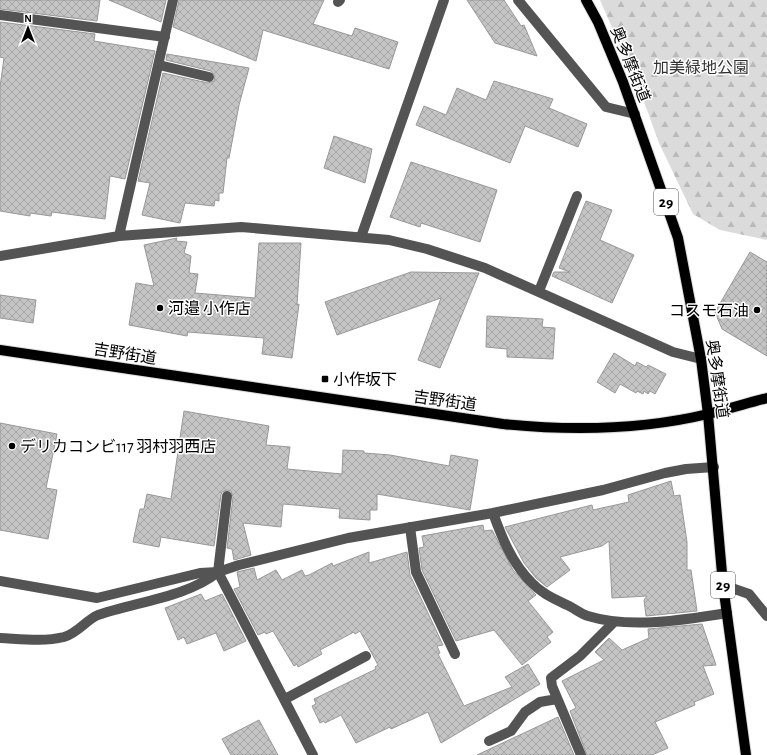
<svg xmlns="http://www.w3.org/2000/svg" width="767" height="755" viewBox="0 0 767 755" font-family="'Alegreya Sans','Noto Sans JP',sans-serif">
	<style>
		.forest { fill: url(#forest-firs) }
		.building { fill: url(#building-cross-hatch); stroke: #989898 }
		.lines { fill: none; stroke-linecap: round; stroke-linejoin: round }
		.major-casing { stroke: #dbdbdb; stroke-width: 12 }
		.minor { stroke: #545454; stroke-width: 10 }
		.major { stroke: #000; stroke-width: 10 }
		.poi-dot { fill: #000; stroke: #fff; stroke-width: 1.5 }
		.labels { text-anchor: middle; stroke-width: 3; stroke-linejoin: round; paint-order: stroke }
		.shield { fill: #fff; stroke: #4c4c4c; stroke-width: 1 }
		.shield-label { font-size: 15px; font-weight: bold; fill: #000 }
		.street-label { font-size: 16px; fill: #000; stroke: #fff }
		.park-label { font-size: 16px; fill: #323232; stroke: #fff }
		.poi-label { font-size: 16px; fill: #000; stroke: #fff; text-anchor: start }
	</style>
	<defs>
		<pattern id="forest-firs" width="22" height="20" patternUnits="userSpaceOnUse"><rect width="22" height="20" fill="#dbdbdb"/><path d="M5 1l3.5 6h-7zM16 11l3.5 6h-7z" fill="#bababa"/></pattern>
		<pattern id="building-cross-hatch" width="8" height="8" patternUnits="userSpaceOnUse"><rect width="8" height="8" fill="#c4c4c4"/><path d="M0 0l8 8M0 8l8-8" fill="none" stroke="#a7a7a7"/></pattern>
	</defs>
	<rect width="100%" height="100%" fill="#fff"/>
	<!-- forest -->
	<path class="forest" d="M600 0H767V240L720 230 693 214 659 143 642 96Z"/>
	<!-- building -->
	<path class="building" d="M0 0H100L97 21 0 9Z
		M109 0H166L161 22Z
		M179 0H324L313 24 352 36 355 28 398 42 389 69 263 30 256 61 173 27Z
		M467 0H504L521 26 524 25 537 56 495 43Z
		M0 22 95 34 94 41 155 51 125 179 110 176 105 219 52 212 51 216 30 213V216L0 211V87L4 58 0 57Z
		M167 54 249 68 239 105 229 158H227L223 193H219V201L215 200 214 206 185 203 180 223 142 215 150 183 138 181 163 73 208 83 214 81 215 76 211 71 166 60Z
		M494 81 553 99 549 108 587 124 578 147 525 126 510 163 416 125 424 106 446 115 457 88 486 100Z
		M334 136 372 149 365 183 324 168Z
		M411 162 497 190 480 242 421 223 420 227 390 217Z
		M586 201 612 210 600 240 634 255 612 303 552 276 554 272H570L559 268Z
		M177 238 176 241 187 242 184 253 191 256 189 273 198 274 195 293 255 298 259 243H301L297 305 299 304 292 358 262 354 264 338 188 332 187 336 129 325 136 283 154 286 144 245Z
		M750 252 767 262V356L722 329 715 312Z
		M411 272 479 273 440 368 418 360 441 298 337 335 325 302Z
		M0 295 36 300 33 323 0 318Z
		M487 316 543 319 542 327 555 328 553 359 507 357V349L486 347Z
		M614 353 635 366 637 362 646 367 648 365 666 374 655 394 650 391 648 394 644 391 643 394 637 391 636 393 620 384 615 393 597 382Z
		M184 411 269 426 266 445 290 447 287 469 342 474 343 450 364 451V453L390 455 449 466 451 455 478 460 470 510 377 494V510H370V520L339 518 340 509 283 504 281 527 243 523 251 555 234 560 232 549 227 548 233 497 231 491 227 490 222 492 221 495 214 546 161 537 159 547 133 542 140 509H144L147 494 171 499Z
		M0 423 57 434 46 488 57 490 48 539 0 530Z
		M671 481 674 496 680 495 687 542V570H691L697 611 646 616 644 600 647 596 612 598 609 541 602 546 560 557 570 570 547 587 536 578 524 563 505 527 592 505 593 510 629 502 628 495Z
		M483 525 484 531 492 530 513 570 536 595 528 601 553 632 547 637 551 642 522 665 494 630 456 641 422 570 419 548 424 547 422 536Z
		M369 552V563L407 552 410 575 443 645 437 646 440 653 438 654 464 706 512 687 505 677 528 664 540 684 441 743 428 712 391 729 390 727 356 743 341 715 325 723 324 721 320 723 312 706 316 704 314 699 376 669 375 667 378 665 360 631 355 634 354 632 320 650 322 654 298 667 297 664 294 666 273 631 266 634 265 632 258 635 234 589 240 587 237 572 254 568 257 580 276 570 282 580 302 570 305 576 309 575 332 563 333 566Z
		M201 594 205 601 222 594 246 641 224 651 216 633 187 644 184 637 178 640 165 608Z
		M702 624 716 665 703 666 714 694 694 702 695 705 655 722 668 748 652 755H587L570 711 576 708 562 681 604 660 595 652 609 638 622 650 649 638 648 629Z
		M558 717 574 755H477Z
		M259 720 278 755H231L222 739Z"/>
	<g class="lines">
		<defs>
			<path id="major" d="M586 0 598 22 623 82 678 238 701 359 708 414 723 585 746 755
				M0 350 503 424C571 431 641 430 708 414 728 409 748 403 767 398"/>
		</defs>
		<!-- major casing -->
		<use href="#major" class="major-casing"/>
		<!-- minor -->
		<path class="minor" d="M518 0 606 107 635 114
			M338 2 340 0
			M0 15 165 37
			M159 65 209 77
			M119 236 173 0
			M361 237 444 0
			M0 256 119 236 241 227 389 240 427 249 485 268 673 352 701 359
			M539 291 577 196
			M227 496 218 572 313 755
			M493 513C502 538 512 563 531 582 541 593 553 598 567 605 574 608 581 614 588 616 630 629 684 620 727 613
			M410 527 416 572 455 654
			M0 581 97 598 200 573 218 572 239 565 348 538 493 513 603 490 665 473 686 469 714 467
			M723 585 749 594 767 616
			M0 638C21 639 43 642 64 637 78 633 86 620 98 615 135 602 188 597 218 572
			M285 699 366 656
			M489 741 511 731 525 712 540 702 557 699
			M581 755 552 686 551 678 580 656 614 622"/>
		<!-- major -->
		<use href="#major" class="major"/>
	</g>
	<!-- markers -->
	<g class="poi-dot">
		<circle cx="160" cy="308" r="4"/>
		<circle cx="757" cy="310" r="4"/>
		<rect x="321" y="375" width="8" height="8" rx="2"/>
		<circle cx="12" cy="446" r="4"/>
	</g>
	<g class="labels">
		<!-- shield labels -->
		<g class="shield">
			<rect x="654" y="189" width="24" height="26" rx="3"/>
			<rect x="711" y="572" width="24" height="26" rx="3"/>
		</g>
		<g class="shield-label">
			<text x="666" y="207">29</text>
			<text x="723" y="590">29</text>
		</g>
		<!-- street labels -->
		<g class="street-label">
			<text transform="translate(631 64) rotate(68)" y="6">奥多摩街道</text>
			<text transform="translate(125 353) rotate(9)" y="6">吉野街道</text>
			<text transform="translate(718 379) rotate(82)" y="6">奥多摩街道</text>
			<text transform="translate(445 400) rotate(8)" y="6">吉野街道</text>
		</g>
		<!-- park labels -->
		<g class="park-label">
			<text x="701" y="73">加美緑地公園</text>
		</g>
		<!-- poi labels -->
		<g class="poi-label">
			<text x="168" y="314">河邉 小作店</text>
			<text x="749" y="316" text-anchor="end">コスモ石油</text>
			<text x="333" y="385">小作坂下</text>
			<text x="20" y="452">デリカコンビ117 羽村羽西店</text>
		</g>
	</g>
	<!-- north arrow -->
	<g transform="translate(28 28)" stroke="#ffffff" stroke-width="3" paint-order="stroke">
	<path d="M0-3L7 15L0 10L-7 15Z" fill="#000000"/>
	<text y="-6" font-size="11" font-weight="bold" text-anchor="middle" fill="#000000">N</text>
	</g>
</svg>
